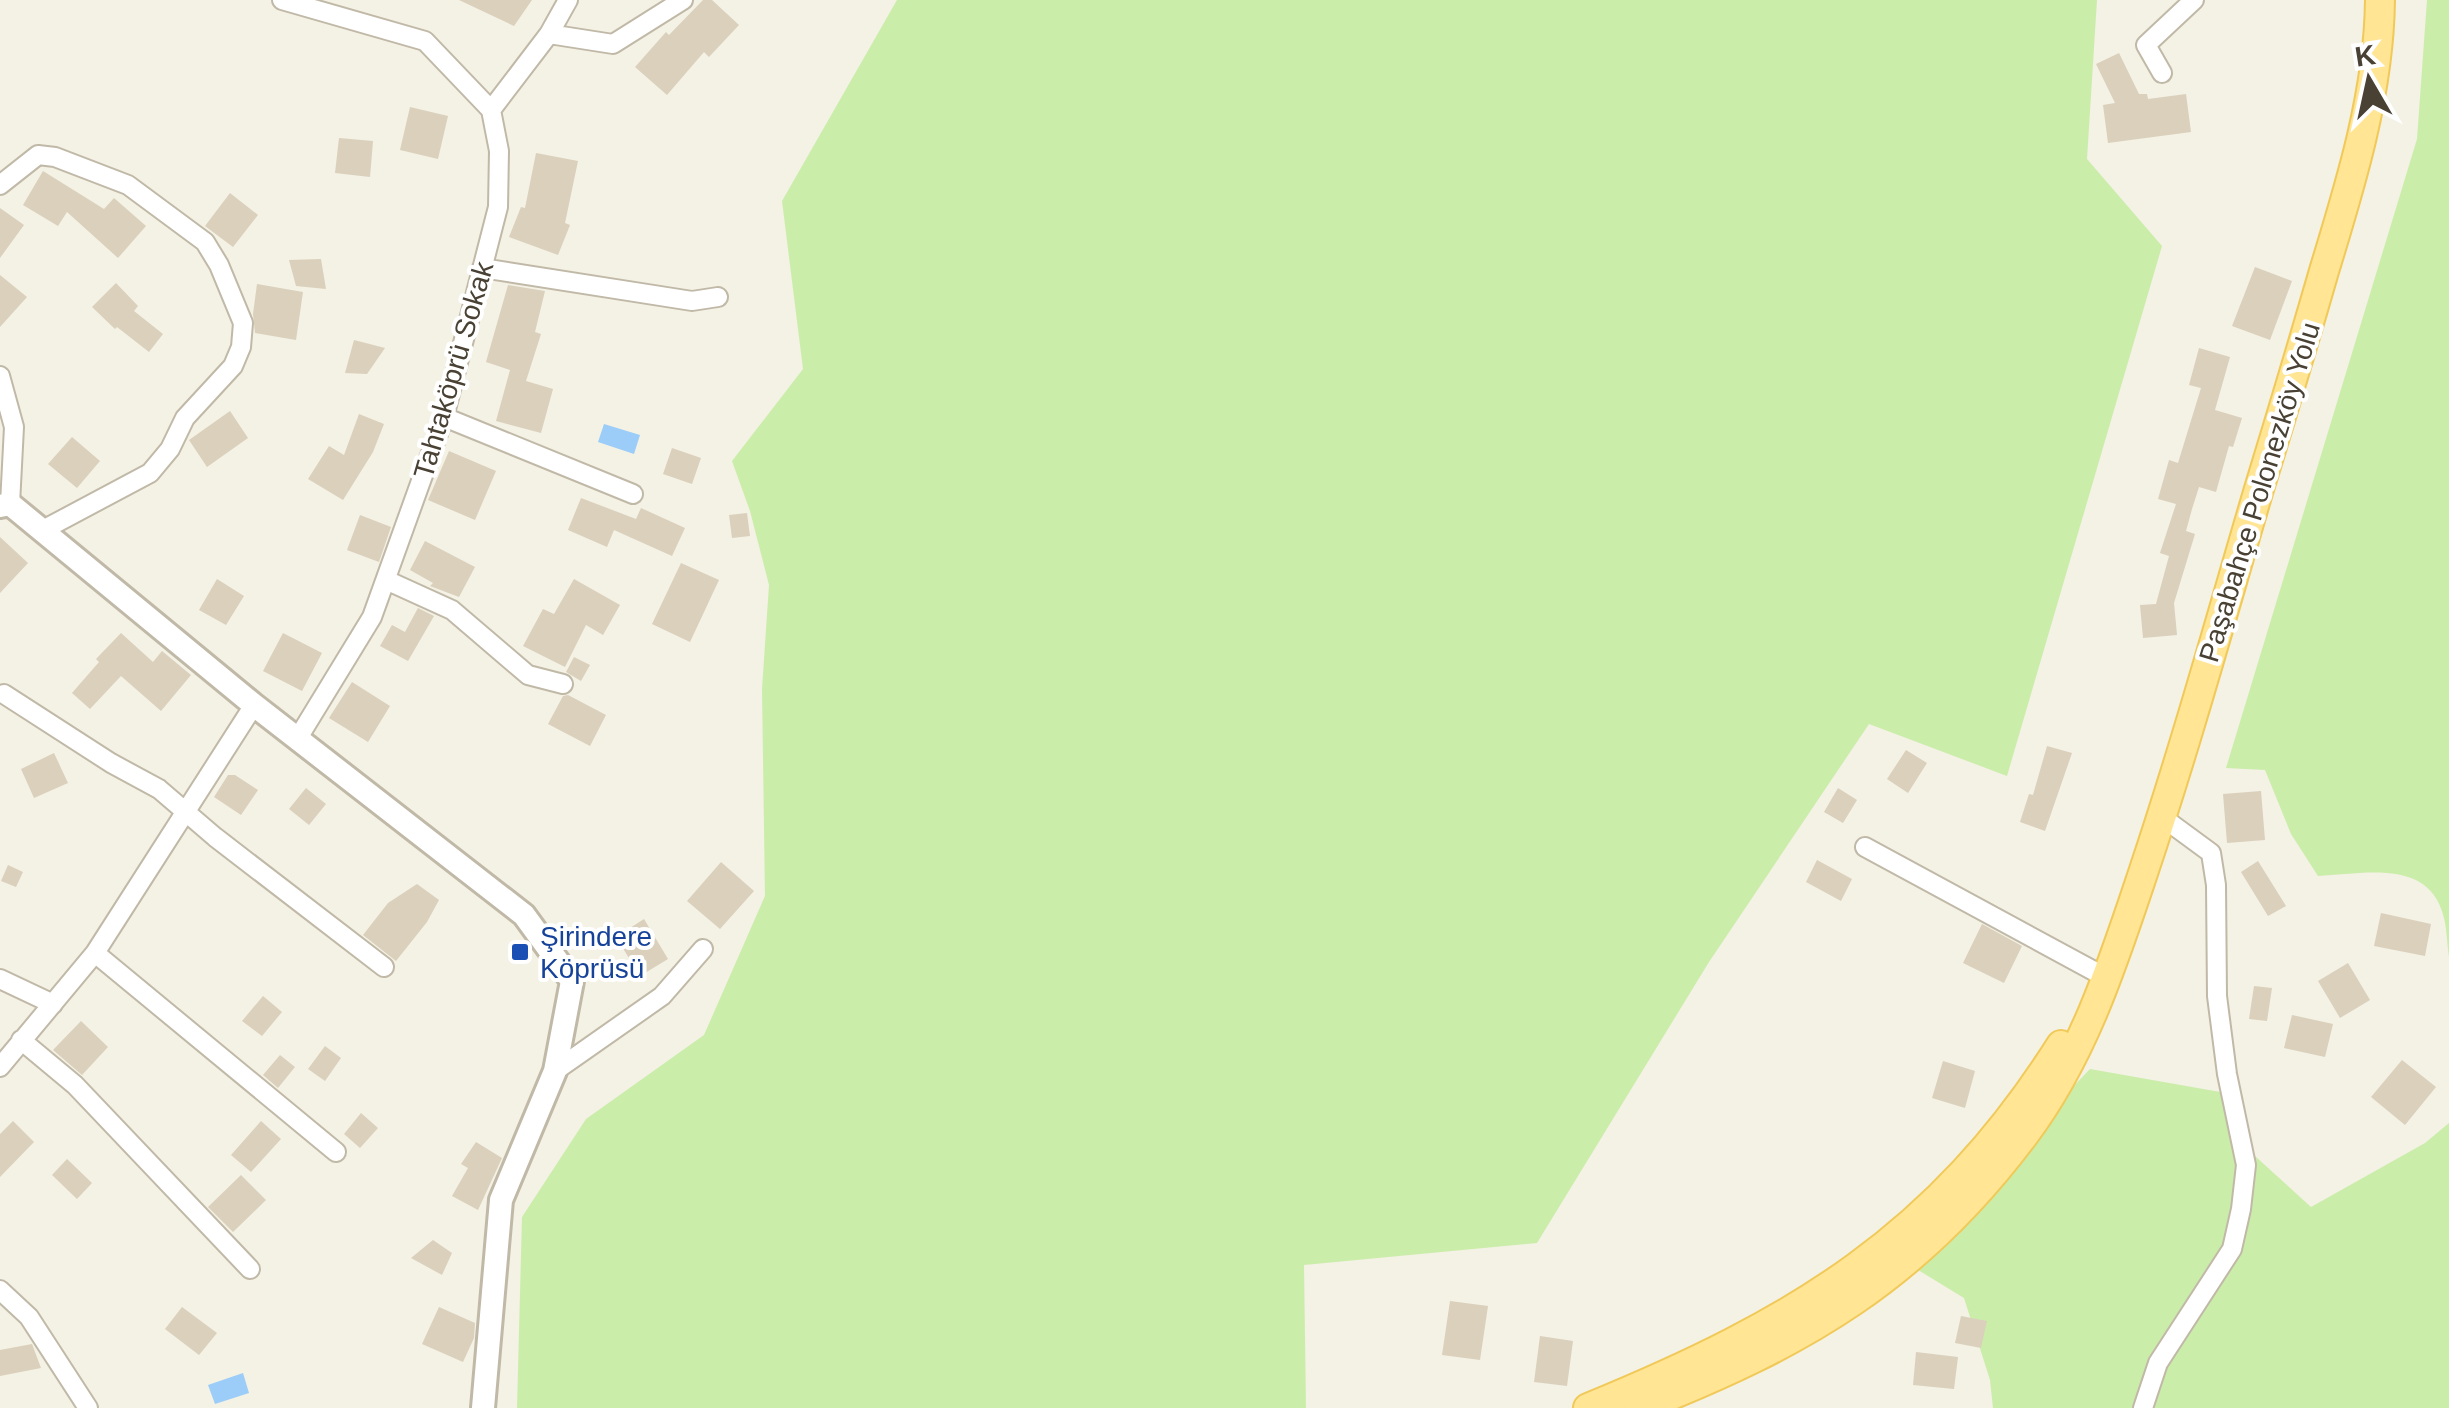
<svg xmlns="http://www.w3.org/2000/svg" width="2449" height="1408" viewBox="0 0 2449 1408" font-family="Helvetica,sans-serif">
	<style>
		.green { fill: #cbedaa }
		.water { fill: #9bcdf8 }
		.building { fill: #dad0bc }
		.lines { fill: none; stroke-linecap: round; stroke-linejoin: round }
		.minor-casing { stroke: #c1b9a7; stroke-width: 22 }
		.tertiary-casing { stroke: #c1b9a7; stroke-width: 28 }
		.primary-casing { stroke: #f0c958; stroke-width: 32 }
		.minor { stroke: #fff; stroke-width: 18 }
		.tertiary { stroke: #fff; stroke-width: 22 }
		.primary { stroke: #ffe594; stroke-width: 28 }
		.transit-dot { fill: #1a4fb4; stroke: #fff; stroke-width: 4 }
		.labels { text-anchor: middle; stroke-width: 8; stroke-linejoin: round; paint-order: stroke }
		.street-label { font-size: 28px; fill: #484134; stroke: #fff }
		.transit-label { font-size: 28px; fill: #164399; stroke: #fff; text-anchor: start }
	</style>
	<rect width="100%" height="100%" fill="#f4f1e5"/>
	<!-- green -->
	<path class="green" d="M897 0H2097L2087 159 2162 246 2007 776 1869 724 1709 962 1537 1243 1304 1265 1306 1408H517L522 1217 586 1119 704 1035 765 896 762 689 769 585 750 511 732 461 803 369 782 201Z
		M2427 0H2449V957C2447 944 2447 930 2444 918 2430 858 2365 874 2318 876L2291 834 2265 770 2226 768 2417 139Z
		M2090 1069 2226 1093 2245 1147 2311 1207 2425 1143 2449 1123V1408H1993L1990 1380 1964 1298 1905 1262Z"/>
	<!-- water -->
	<path class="water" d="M604 424 640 435 634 454 598 442Z
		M243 1373 249 1393 215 1404 208 1385Z"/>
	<!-- building -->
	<path class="building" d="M459 0H532L514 26Z
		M703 0H712L739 25 709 57 704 52 667 95 635 67 666 32 669 35Z
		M2119 53 2139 94H2147L2148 99 2186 94 2191 132 2108 143 2103 105 2115 103 2096 64Z
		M410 107 448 116 438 159 400 150Z
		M339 138 373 141 370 177 335 173Z
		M536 153 578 161 565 223 570 225 558 255 509 237 521 207 525 208Z
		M43 171 104 209 114 198 146 226 118 258 67 212 58 226 23 205Z
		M230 193 258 215 233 247 205 226Z
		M0 208 24 225 0 258Z
		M321 259 326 289 296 286 289 260Z
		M2255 267 2292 281 2270 340 2232 326Z
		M0 275 27 297 0 327Z
		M116 283 138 306 134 311 163 334 149 352 117 327 115 329 92 307Z
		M257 284 303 292 296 340 255 333 253 314Z
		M508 285 545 291 535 332 541 334 526 381 553 389 541 433 496 421 510 370 486 362Z
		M354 340 385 348 367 374 345 373Z
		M2199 348 2230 357 2215 410 2242 418 2233 447 2229 446 2216 492 2199 487 2192 509 2186 531 2195 534 2174 603 2177 635 2143 638 2140 605 2156 604 2169 556 2160 553 2176 504 2158 499 2169 460 2178 463 2201 388 2189 385Z
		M230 411 248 438 207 467 189 440Z
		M359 414 384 424 373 452 343 500 308 479 329 446 344 455Z
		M72 437 100 461 77 488 48 464Z
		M672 448 701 458 692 484 663 474Z
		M449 451 496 471 475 520 428 500Z
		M581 498 636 519 641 508 685 528 672 556 614 530 607 547 568 530Z
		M747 513 750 536 732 538 729 515Z
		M360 515 391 527 379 562 347 550Z
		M0 537 28 563 0 593Z
		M425 541 475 567 459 597 430 586 433 583 410 570Z
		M681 563 719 580 690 642 652 624Z
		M217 579 244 596 226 625 199 610Z
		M574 579 620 605 603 635 586 625 565 667 523 646 543 609 554 614Z
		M418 608 434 616 408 661 380 646 392 625 405 632Z
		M121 633 153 662 162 651 191 675 161 711 121 676 90 709 72 693 99 662 96 659Z
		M283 633 322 653 302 691 263 671Z
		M574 657 590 665 581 681 566 672Z
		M352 682 390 706 368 742 329 718Z
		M568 695 606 715 590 746 548 724 563 696Z
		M2047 746 2072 753 2045 831 2020 822 2029 794 2033 795Z
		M1906 750 1927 763 1908 793 1887 779Z
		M54 753 68 783 34 798 21 769Z
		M228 775H235L258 790 241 815 214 797Z
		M306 788 326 804 309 825 289 809Z
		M1838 788 1857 800 1843 823 1824 812Z
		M2261 791 2265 840 2227 843 2223 794Z
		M1817 860 1852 879 1841 901 1806 882Z
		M2258 861 2286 906 2268 916 2241 872Z
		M721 862 754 891 720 929 687 901Z
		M8 865 23 872 16 887 1 881Z
		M417 884 439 900 427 922 396 961 363 935 388 903Z
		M2381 913 2431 924 2425 956 2374 946Z
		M644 919 668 959 640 976 616 937Z
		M1982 924 2022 946 2004 983 1963 963Z
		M2348 963 2370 1000 2340 1018 2318 981Z
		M2254 986 2272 988 2267 1021 2249 1019Z
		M263 996 282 1012 262 1036 242 1021Z
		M2292 1015 2333 1024 2325 1057 2284 1048Z
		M81 1021 108 1047 82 1075 53 1050Z
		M325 1046 341 1058 325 1081 308 1069Z
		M280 1055 295 1067 278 1088 263 1075Z
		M2402 1060 2436 1087 2405 1125 2371 1097Z
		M1943 1061 1975 1071 1965 1108 1932 1098Z
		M361 1113 378 1128 360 1148 344 1134Z
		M13 1121 34 1142 0 1177V1134Z
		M261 1121 281 1139 251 1172 231 1155Z
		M476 1142 502 1158 478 1210 452 1196 468 1168 461 1164Z
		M67 1159 92 1183 77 1199 52 1175Z
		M241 1175 266 1200 233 1232 208 1207Z
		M433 1240 452 1253 442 1275 411 1258Z
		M1450 1301 1488 1306 1480 1360 1442 1355Z
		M182 1307 217 1333 199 1355 165 1329Z
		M439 1307 475 1323 474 1338 463 1362 422 1344Z
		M1961 1316 1987 1321 1981 1348 1955 1343Z
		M1540 1336 1573 1341 1567 1386 1534 1382Z
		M32 1344 41 1368 0 1376V1350Z
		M1916 1352 1958 1357 1954 1389 1913 1385Z"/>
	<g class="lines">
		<defs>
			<path id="minor" d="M282 0 425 41 491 110
				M549 34 613 44 683 0
				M2162 73 2146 45 2194 0
				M0 185 38 155 55 157 128 185 205 242 219 265 243 323 241 347 233 366 185 418 170 449 150 473 41 531
				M482 268 692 301 718 297
				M0 376 14 427 10 504
				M444 417 633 494
				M386 580 452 610 528 675 563 684
				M4 694 111 763 159 789 215 837 384 967
				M298 738 372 617 444 417 498 207 499 151 491 110 549 34 568 0
				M1865 847 2105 977
				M95 953 336 1152
				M0 979 53 1004
				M21 1040 75 1085 250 1269
				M0 1067 95 953 254 705
				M555 1071 662 996 703 949
				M0 1290 29 1317 88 1408
				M2143 1408 2158 1363 2232 1249 2241 1209 2246 1165 2227 1074 2217 996 2216 885 2211 853 2162 817"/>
			<path id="tertiary" d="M0 506 10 504 254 705 524 915 572 981 555 1071 501 1200 483 1408"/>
			<path id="primary" d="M1588 1408C1795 1323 1938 1239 2061 1045
				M1639 1408C1803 1344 1917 1278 2024 1135 2082 1058 2112 966 2142 876 2185 748 2221 618 2259 489 2281 417 2303 344 2324 271 2351 183 2379 92 2380 0"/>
		</defs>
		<!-- minor casing -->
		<use href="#minor" class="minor-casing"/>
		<!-- tertiary casing -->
		<use href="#tertiary" class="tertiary-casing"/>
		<!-- primary casing -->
		<use href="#primary" class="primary-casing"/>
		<!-- minor -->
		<use href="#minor" class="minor"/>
		<!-- tertiary -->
		<use href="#tertiary" class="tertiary"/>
		<!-- primary -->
		<use href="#primary" class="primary"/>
	</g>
	<!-- markers -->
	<rect class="transit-dot" x="510" y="942" width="20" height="20" rx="5"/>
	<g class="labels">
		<!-- street labels -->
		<g class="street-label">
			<text transform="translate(453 370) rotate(-74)" y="10">Tahtaköprü Sokak</text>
			<text transform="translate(2259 492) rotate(-73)" y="10">Paşabahçe Polonezköy Yolu</text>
		</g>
		<!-- transit labels -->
		<g class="transit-label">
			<text x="540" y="946">Şirindere<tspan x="540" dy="32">Köprüsü</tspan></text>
		</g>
	</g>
	<!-- north arrow -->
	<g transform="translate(2369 80) rotate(351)" stroke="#ffffff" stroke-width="8" paint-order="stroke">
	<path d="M0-8L18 38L0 25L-18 38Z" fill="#484134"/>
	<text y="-15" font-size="28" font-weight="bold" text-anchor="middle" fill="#484134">K</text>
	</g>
</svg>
